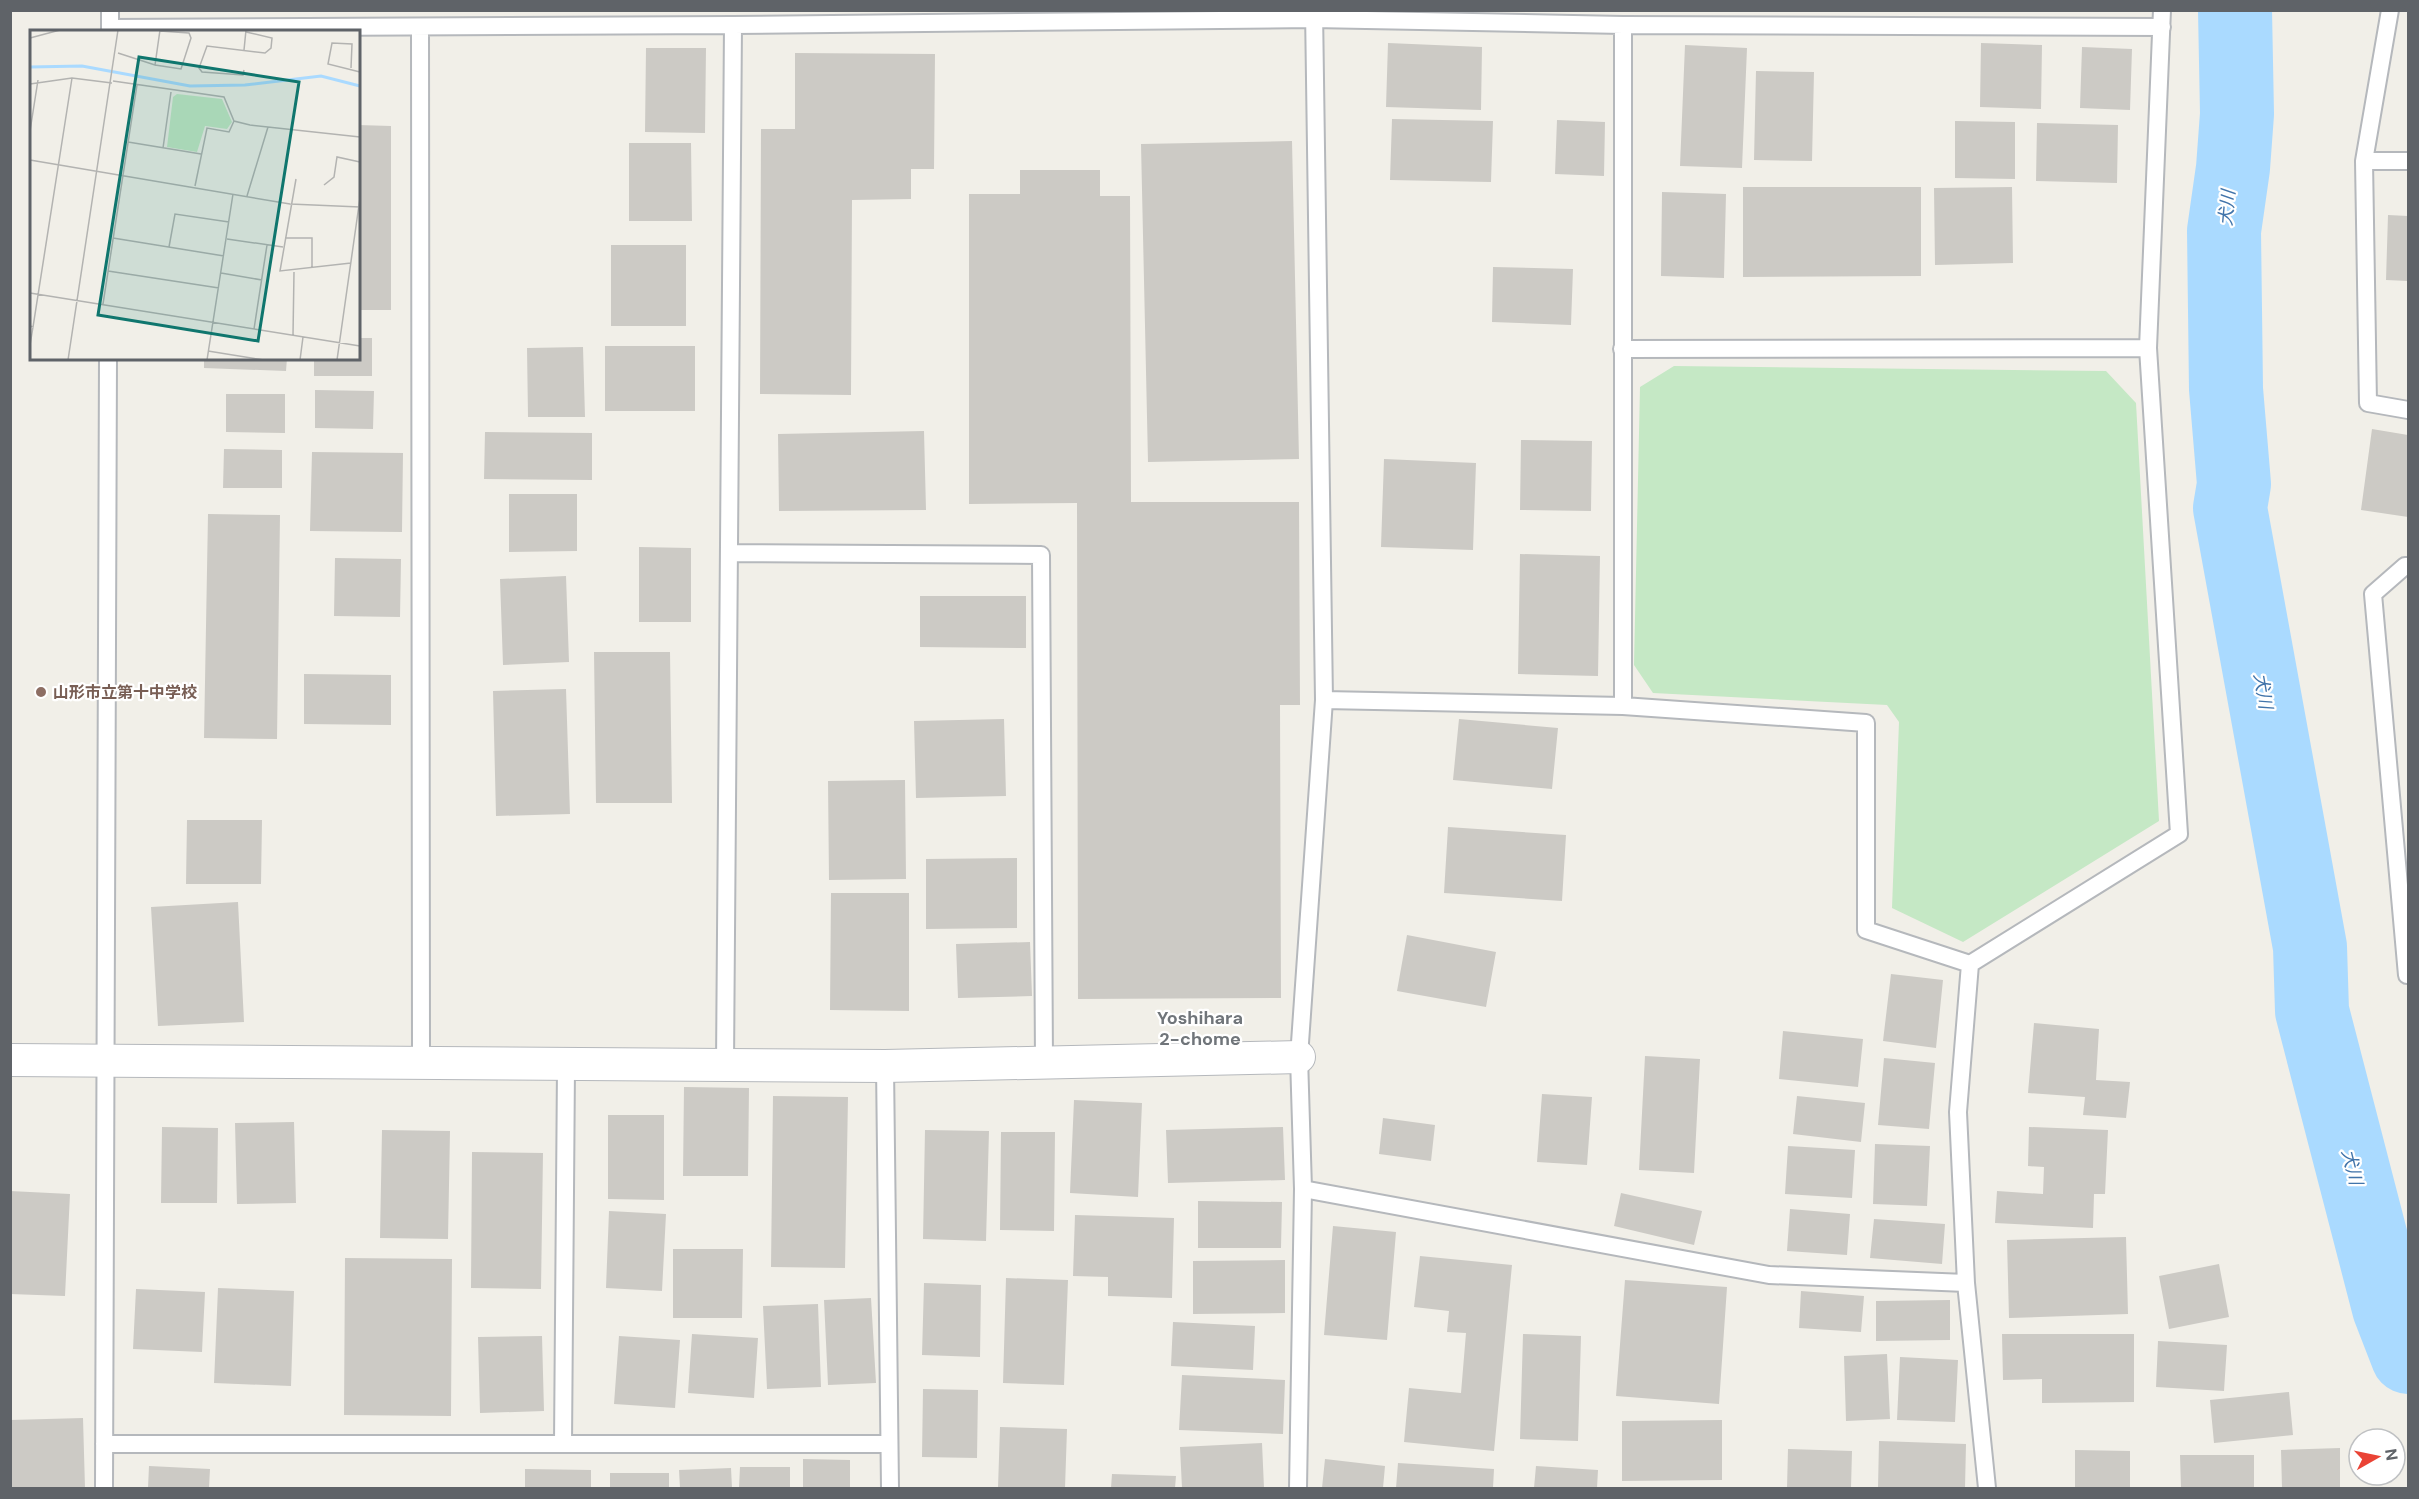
<svg xmlns="http://www.w3.org/2000/svg" width="2419" height="1499" viewBox="0 0 2419 1499" font-family="'DM Sans','Noto Sans JP',sans-serif">
	<style>
		.green { fill: #c5e8c5 }
		.lines { fill: none; stroke-linecap: round; stroke-linejoin: round }
		.river { stroke: #aadaff; stroke-width: 74 }
		.building { fill: #cccac5 }
		.lane-casing { stroke: #b5b8bc; stroke-width: 20 }
		.street-casing { stroke: #b5b8bc; stroke-width: 34 }
		.lane { stroke: #fff; stroke-width: 16 }
		.street { stroke: #fff; stroke-width: 32 }
		.education-dot { fill: #8d6e63; stroke: #fff; stroke-width: 2 }
		.labels { text-anchor: middle; stroke-width: 4.5; stroke-linejoin: round; paint-order: stroke }
		.education-label { font-size: 16px; font-weight: bold; fill: #785e54; stroke: #fff; text-anchor: start }
		.water-label { font-size: 18px; font-style: italic; fill: #4174aa; stroke: #fff }
		.neighbourhood-label { font-size: 18px; font-weight: bold; fill: #70757a; stroke: #fff }
		.inset-river { fill: none; stroke: #aadaff; stroke-width: 3 }
		.inset-road { fill: none; stroke: #b3b3b1; stroke-width: 1.5 }
		.view { fill: #0f766e; fill-opacity: 0.15; stroke: #0f766e; stroke-width: 3 }
		.inset-edge { fill: none; stroke: #5f6368; stroke-width: 3 }
	</style>
	<rect width="100%" height="100%" fill="#f1efe8"/>
	<!-- green -->
	<path class="green" d="M1674 366 2106 371 2136 403 2159 821 1963 942 1892 908 1899 722 1887 705 1653 693 1634 665 1640 387Z"/>
	<g class="lines">
		<!-- river -->
		<path class="river" d="M2235 10 2237 114 2233 168 2224 231 2226 389 2234 484 2230 508 2310 947 2312 1011 2389 1308 2408 1357"/>
	</g>
	<!-- building -->
	<path class="building" d="M1388 43 1482 47 1481 110 1386 107Z
		M1981 43 2042 45 2041 109 1980 107Z
		M1685 45 1747 48 1742 168 1680 166Z
		M2082 47 2132 49 2130 110 2080 108Z
		M646 48H706L705 133 645 132Z
		M795 53 935 54 934 169H911V199L852 200 851 395 760 394 761 129H795Z
		M1756 71 1814 72 1812 161 1754 160Z
		M1392 119 1493 121 1491 182 1390 180Z
		M1557 120 1605 122 1604 176 1555 174Z
		M1955 121 2015 122V179L1955 178Z
		M2037 123 2118 125 2117 183 2036 181Z
		M358 125 391 126V310H358Z
		M1292 141 1299 459 1148 462 1141 144Z
		M629 143H691L692 221H629Z
		M1020 170H1100V196H1130L1131 502H1299L1300 705H1280L1281 998 1078 999 1077 503 969 504V194H1020Z
		M1743 187H1921V276L1743 277Z
		M2012 187 2013 263 1935 265 1934 188Z
		M1662 192 1726 194 1724 278 1661 276Z
		M2388 215 2408 216V281L2386 280Z
		M611 245H686V326H611Z
		M1493 267 1573 269 1571 325 1492 322Z
		M358 338H372V376H314V358H358Z
		M605 346H695V411H605Z
		M583 347 585 417H528L527 348Z
		M204 358H287L286 371 204 368Z
		M315 390 374 391 373 429 315 428Z
		M226 394H285V433L226 432Z
		M2372 429 2408 435V517L2361 510Z
		M924 431 926 510 779 511 778 434Z
		M485 432 592 433V480L484 479Z
		M1521 440 1592 441 1591 511 1520 510Z
		M224 449 282 450V488H223Z
		M312 452 403 453 402 532 310 531Z
		M1384 459 1476 463 1473 550 1381 547Z
		M509 494H577V551L509 552Z
		M208 514 280 515 277 739 204 738Z
		M639 547 691 548V622H639Z
		M1520 554 1600 556 1598 676 1518 674Z
		M335 558 401 559 400 617 334 616Z
		M566 576 569 662 503 665 500 579Z
		M920 596H1026V648L920 647Z
		M594 652H670L672 803H596Z
		M304 674 391 675V725L304 724Z
		M566 689 570 814 496 816 493 691Z
		M1004 719 1006 796 916 798 914 721Z
		M1459 719 1558 728 1552 789 1453 780Z
		M905 780 906 879 829 880 828 781Z
		M187 820H262L261 884H186Z
		M1448 827 1566 835 1562 901 1444 893Z
		M1017 858V928L926 929V859Z
		M831 893H909V1011L830 1010Z
		M238 902 244 1022 158 1026 151 907Z
		M1407 935 1496 952 1486 1007 1397 991Z
		M1030 942 1032 996 958 998 956 944Z
		M1891 974 1943 980 1936 1048 1883 1041Z
		M2034 1023 2099 1029 2096 1080 2130 1082 2126 1118 2083 1115 2085 1097 2028 1093Z
		M1783 1031 1863 1039 1858 1087 1779 1079Z
		M1645 1056 1700 1059 1694 1173 1639 1170Z
		M1884 1058 1935 1063 1929 1129 1878 1125Z
		M684 1087 749 1088 748 1176H683Z
		M1542 1094 1592 1097 1587 1165 1537 1162Z
		M773 1096 848 1097 845 1268 771 1267Z
		M1797 1096 1865 1103 1861 1142 1793 1134Z
		M1074 1100 1142 1103 1138 1197 1070 1193Z
		M608 1115H664V1200L608 1199Z
		M1383 1118 1435 1125 1431 1161 1379 1154Z
		M294 1122 296 1203 237 1204 235 1123Z
		M162 1127 218 1128 217 1203H161Z
		M1283 1127 1285 1180 1168 1183 1166 1130Z
		M2029 1127 2108 1130 2105 1194H2094L2093 1228 1995 1223 1997 1191 2043 1194 2044 1167 2028 1166Z
		M382 1130 450 1131 448 1239 380 1238Z
		M925 1130 989 1131 986 1241 923 1239Z
		M1001 1132H1055L1054 1231 1000 1230Z
		M1875 1144 1930 1146 1927 1206 1873 1204Z
		M1788 1146 1855 1150 1852 1198 1785 1194Z
		M472 1152 543 1153 541 1289 471 1288Z
		M10 1191 70 1194 65 1296 10 1294Z
		M1621 1193 1702 1211 1694 1245 1614 1226Z
		M1198 1201 1282 1202 1281 1248H1198Z
		M1790 1209 1850 1214 1847 1255 1787 1251Z
		M609 1211 666 1214 662 1291 606 1288Z
		M1075 1215 1174 1218 1172 1298 1108 1296V1277L1073 1276Z
		M1874 1219 1945 1224 1942 1264 1870 1258Z
		M1333 1226 1396 1232 1387 1340 1324 1335Z
		M2126 1237 2128 1314 2009 1318 2007 1240Z
		M673 1249H743L742 1318H673Z
		M1420 1256 1512 1265 1494 1451 1404 1442 1409 1388 1461 1393 1466 1333 1447 1332 1449 1311 1414 1307Z
		M345 1258 452 1259 451 1416 344 1415Z
		M1285 1260V1313L1193 1314V1261Z
		M2219 1264 2229 1317 2169 1329 2159 1276Z
		M1006 1278 1068 1280 1064 1385 1003 1383Z
		M1625 1280 1727 1287 1719 1404 1616 1396Z
		M924 1283 981 1285 980 1357 922 1355Z
		M218 1288 294 1291 291 1386 214 1383Z
		M136 1289 205 1292 202 1352 133 1349Z
		M1801 1291 1864 1296 1861 1332 1799 1328Z
		M871 1298 876 1383 828 1385 824 1300Z
		M1950 1300V1340L1876 1341V1301Z
		M818 1304 821 1387 767 1389 763 1306Z
		M1173 1322 1255 1326 1253 1370 1171 1366Z
		M692 1334 758 1338 754 1398 688 1393Z
		M1523 1334 1581 1336 1578 1441 1520 1439Z
		M2002 1334H2134V1402L2042 1403V1379L2003 1380Z
		M542 1336 544 1411 480 1413 478 1337Z
		M619 1336 680 1340 675 1408 614 1404Z
		M2158 1341 2227 1345 2224 1391 2156 1387Z
		M1887 1354 1890 1419 1846 1421 1844 1356Z
		M1900 1357 1958 1360 1955 1422 1897 1420Z
		M1182 1375 1285 1380 1283 1434 1179 1430Z
		M923 1389 978 1390 977 1458 922 1457Z
		M2289 1392 2293 1435 2214 1443 2210 1400Z
		M83 1418 85 1488H10V1420Z
		M1722 1420V1480L1622 1481V1421Z
		M1000 1427 1067 1429 1065 1488H998Z
		M1879 1441 1966 1444 1965 1488H1878Z
		M1262 1443 1264 1488H1182L1180 1447Z
		M2340 1448V1488H2282L2281 1450Z
		M1788 1449 1852 1451 1851 1488H1787Z
		M2075 1450 2130 1451V1488H2075Z
		M2180 1455H2254V1488H2181Z
		M803 1459 850 1460V1488H803Z
		M1325 1459 1385 1466 1383 1488H1322Z
		M1398 1463 1494 1469 1493 1488H1396Z
		M149 1466 210 1469 209 1488H148Z
		M1536 1466 1598 1470 1597 1488H1534Z
		M740 1467H790V1488H739Z
		M731 1468 732 1488H680L679 1470Z
		M525 1469 591 1470V1488H525Z
		M610 1473H669V1488H610Z
		M1112 1474 1176 1476 1175 1488H1111Z"/>
	<g class="lines">
		<defs>
			<path id="lane" d="M2390 10 2364 161H2408
				M1623 25V706
				M420 27 421 1062
				M110 28 733 25 1313 19 1623 25 2162 27
				M110 32V10
				M2364 161 2368 403 2408 410
				M1622 349 2148 348
				M729 553 1041 555 1044 1062
				M2408 566H2405L2373 594 2407 975H2408
				M1324 700 1623 706 1866 723V930L1970 964
				M725 1064 733 25
				M885 1066 890 1488
				M1303 1189 1769 1275 1966 1283
				M104 1444H888
				M563 1444 566 1066
				M104 1488 108 358
				M1298 1488 1303 1189 1299 1057 1324 700 1314 10
				M1987 1488 1966 1283 1958 1112 1970 964 2179 834 2148 348 2162 10"/>
			<path id="street" d="M10 1060 885 1066 1299 1057"/>
		</defs>
		<!-- lane casing -->
		<use href="#lane" class="lane-casing"/>
		<!-- street casing -->
		<use href="#street" class="street-casing"/>
		<!-- lane -->
		<use href="#lane" class="lane"/>
		<!-- street -->
		<use href="#street" class="street"/>
	</g>
	<!-- markers -->
	<circle class="education-dot" cx="41" cy="692" r="6"/>
	<g class="labels">
		<!-- education labels -->
		<g class="education-label">
			<text x="53" y="698">山形市立第十中学校</text>
		</g>
		<!-- water labels -->
		<g class="water-label">
			<text transform="translate(2227 208) rotate(-85)" y="6">犬川</text>
			<text transform="translate(2263 691) rotate(80)" y="6">犬川</text>
			<text transform="translate(2352 1167) rotate(76)" y="6">犬川</text>
		</g>
		<!-- neighbourhood labels -->
		<g class="neighbourhood-label">
			<text x="1200" y="1024">Yoshihara<tspan x="1200" dy="21">2-chome</tspan></text>
		</g>
	</g>
	<!-- overview -->
	<g transform="translate(30 30)">
		<rect width="330" height="330" fill="#f1efe8"/>
		<path d="M147 64 192 69 202 92 197 99 175 96 167 122 137 117 143 67Z" fill="#c5e8c5"/>
		<path class="inset-river" d="M0 37 52 36 160 56 215 55 291 46 330 56"/>
		<path class="inset-road" d="M0 8 30 0M214 20 216 0M88 23 125 35 130 0M125 35 151 39 161 8 159 3 130 1M321 38 322 14 302 13 298 34 330 42M214 40 213 45 172 42 169 38 177 16 235 23 241 18 242 8 216 2M83 51 194 67 204 91 220 95 330 107M0 54 42 48 82 53M0 101 8 50M98 112 171 124M133 118 141 62M0 130 260 174 330 177M266 149 250 241 321 233M294 155 304 147 307 127 330 132M165 156 177 98 199 102 204 91M217 166 238 97M83 208 194 226M255 208H282V238M197 209 253 217M139 217 145 184 199 192M78 241 189 258M191 243 232 250M0 263 330 316M73 274 107 55M0 296 3 297 42 48M224 299 237 215M263 305 264 242M0 315 3 297M178 321 234 330M38 330 88 0M177 330 203 164M270 330 273 307M307 330 330 168"/>
		<path class="view" d="M109 27 269 52 228 311 68 285Z"/>
		<rect width="330" height="330" class="inset-edge"/>
	</g>
	<!-- border -->
	<rect width="2419" height="1499" fill="none" stroke="#5f6368" stroke-width="24"/>
	<!-- north arrow -->
	<g transform="translate(2377 1457) rotate(81)"><circle r="28" fill="#ffffff" stroke="#bfc1c3" stroke-width="1.5"/>
	<path d="M0-4.5L10 22L0 15L-10 22Z" fill="#ea4335"/>
	<text y="-9" font-size="16" font-weight="bold" text-anchor="middle" fill="#5f6368">N</text>
	</g>
</svg>
